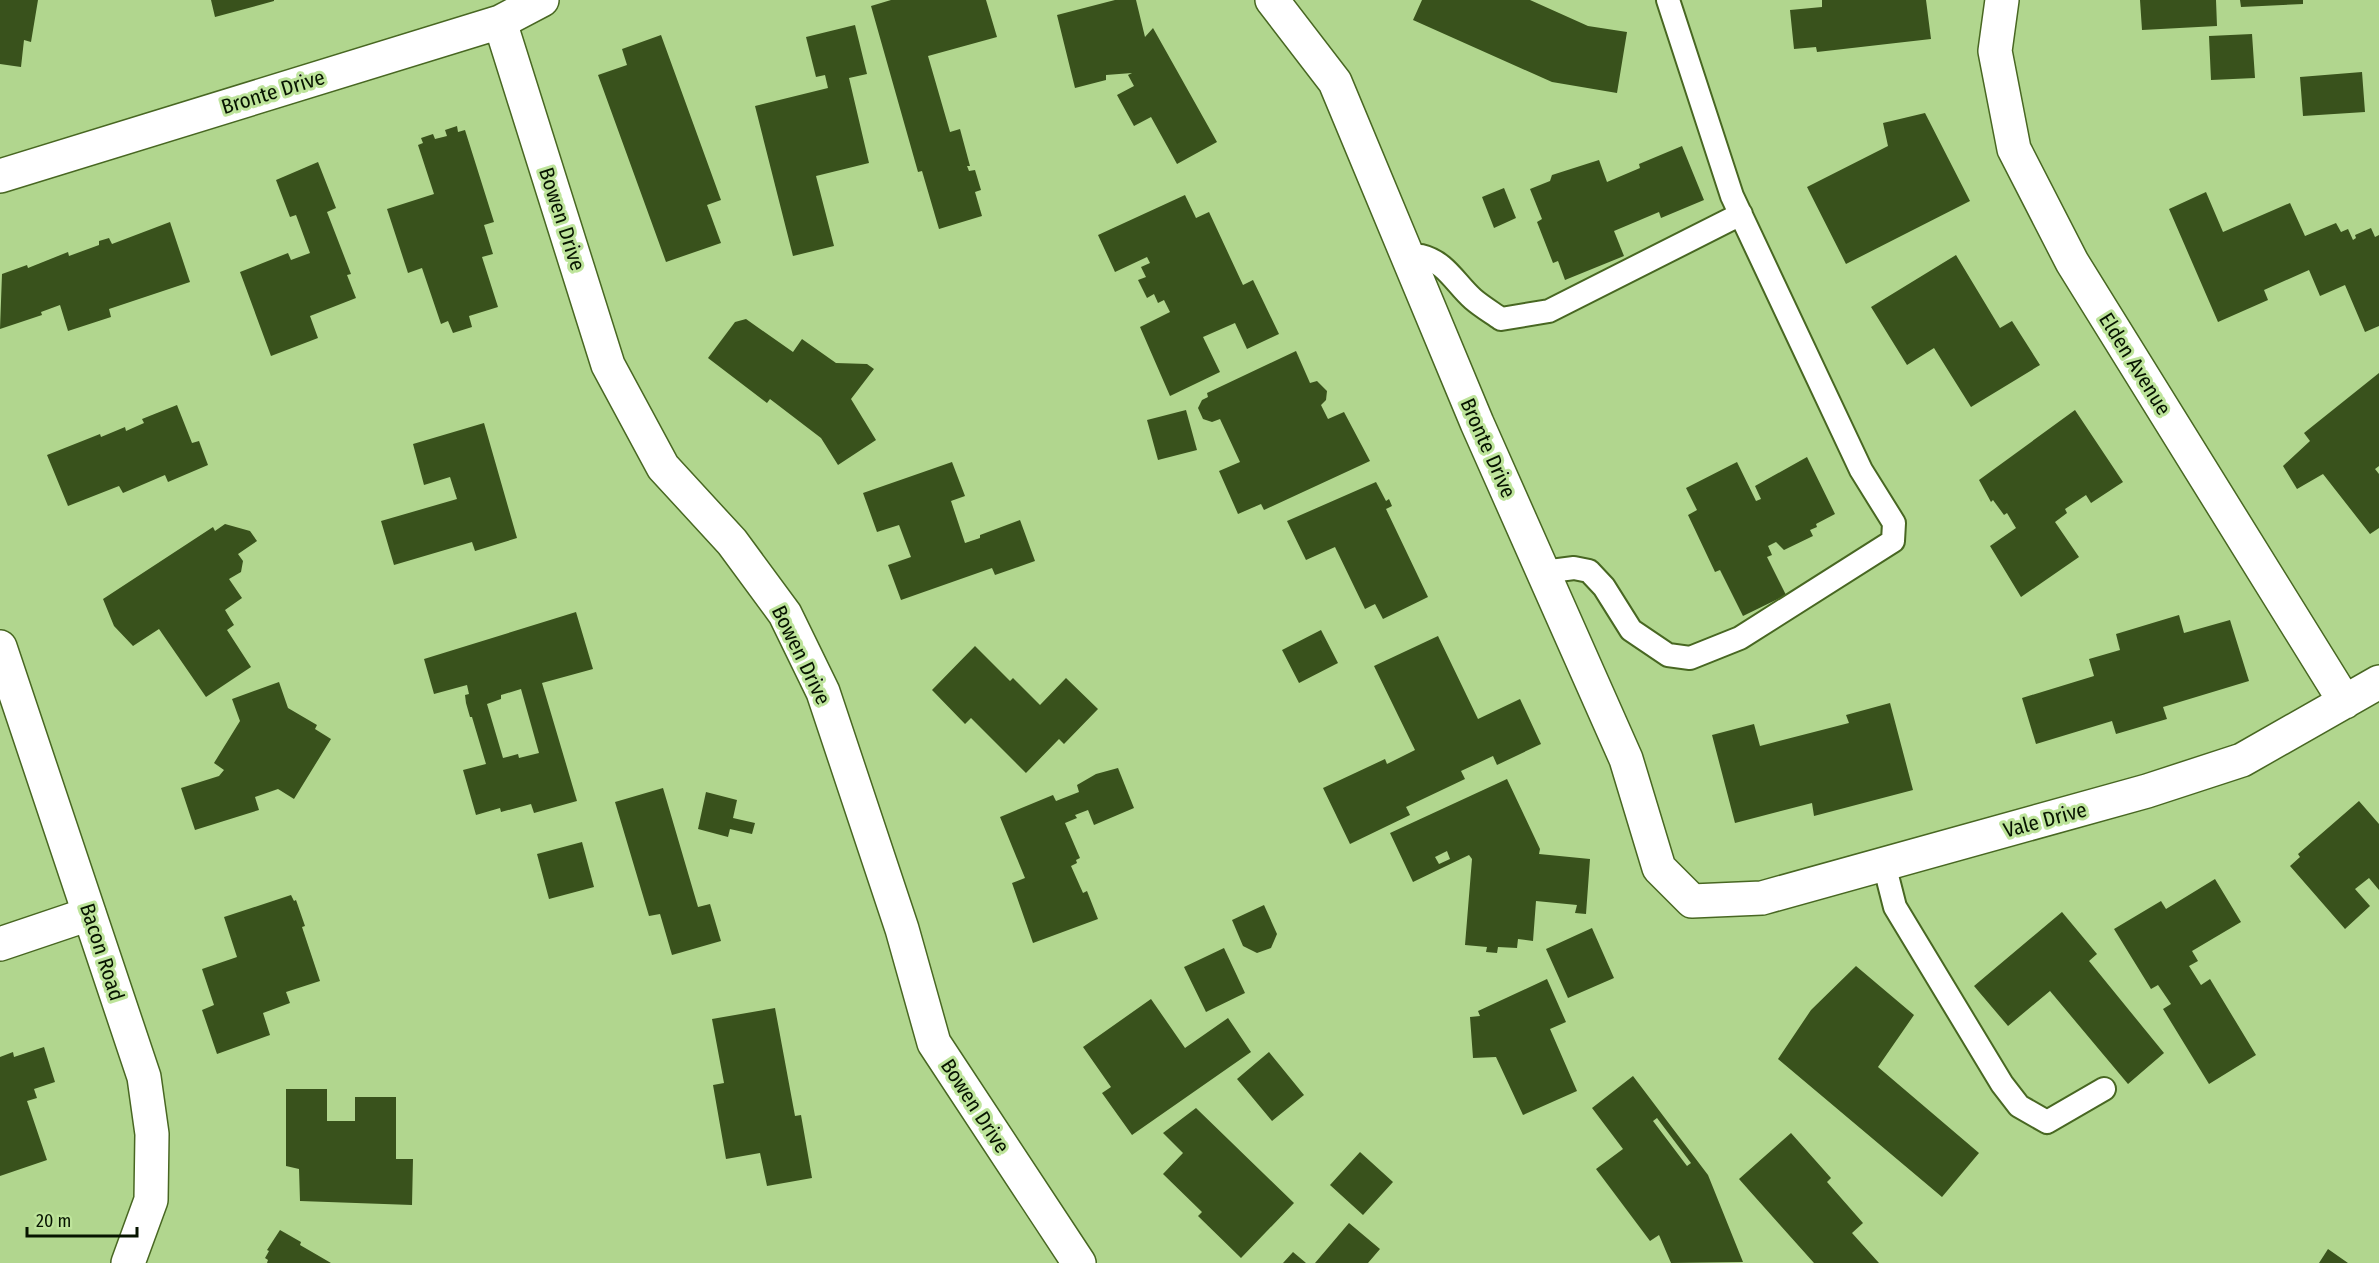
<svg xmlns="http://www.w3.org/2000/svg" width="2379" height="1263" viewBox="0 0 2379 1263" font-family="'Fira Sans Condensed',sans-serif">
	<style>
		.building { fill: #39521c; fill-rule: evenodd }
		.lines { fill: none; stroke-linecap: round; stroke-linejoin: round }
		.lane-casing { stroke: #486722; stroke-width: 26 }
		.street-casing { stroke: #486722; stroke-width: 36 }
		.secondary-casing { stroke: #486722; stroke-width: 36 }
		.lane { stroke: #fff; stroke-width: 22 }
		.street { stroke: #fff; stroke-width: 33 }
		.secondary { stroke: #fff; stroke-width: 33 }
		.labels { text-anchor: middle; stroke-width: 6; stroke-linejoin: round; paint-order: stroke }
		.street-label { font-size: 21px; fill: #071400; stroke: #bee49b }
	</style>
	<rect width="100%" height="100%" fill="#b1d68e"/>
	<!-- building -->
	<path class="building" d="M0 0H38L31 42 24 40 21 67 0 64Z
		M211 0H274V1L215 17Z
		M891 0H986L997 37 928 56 950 132 960 129 970 166H967L969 171 975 170 981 190 975 192 982 216 939 229 922 171 918 172 871 6Z
		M1115 0H1136L1145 37 1153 28 1217 142 1177 164 1151 117 1134 126 1117 95 1134 86 1128 75 1132 73 1106 75V80L1075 88 1057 15Z
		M1422 0H1530L1588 26 1627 32 1617 93 1552 82 1413 20Z
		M1822 0H1926L1931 39 1817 52 1816 47 1794 49 1790 10 1822 7Z
		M2140 0H2216L2217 26 2142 30Z
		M2240 0H2303V4L2241 7Z
		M855 25 867 74 849 78 869 163 816 176 834 246 793 256 755 106 828 88 825 75 816 77 806 37Z
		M2252 34 2255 78 2211 80 2209 36Z
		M661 35 721 200 707 205 721 243 666 262 598 75 627 65 622 49Z
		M2362 72 2365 112 2303 116 2300 77Z
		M1925 113 1970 201 1846 264 1807 187 1888 146 1883 123Z
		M457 126 458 132 465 130 494 222 484 225 493 254 482 257 498 307 469 316 472 327 453 333 448 321 441 324 422 268 408 273 387 209 434 194 418 145 423 143 421 138 433 134 435 139 447 136 445 130Z
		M1682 146 1704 200 1661 218 1659 212 1614 231 1624 256 1565 280 1558 261 1553 263 1537 222 1542 219 1530 189 1550 181 1552 175 1599 160 1607 182 1640 168 1639 164Z
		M318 162 336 208 327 212 351 274 347 275 356 298 310 316 318 338 271 356 240 272 288 253 291 260 310 253 296 215 290 217 276 180Z
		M1504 188 1516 218 1494 228 1482 197Z
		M2206 192 2223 232 2290 203 2305 236 2336 223 2341 232 2348 229 2353 240 2356 238 2355 235 2371 228 2375 237 2379 235V326L2365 332 2345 285 2320 296 2309 270 2264 290 2268 300 2218 322 2169 209Z
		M1185 195 1196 218 1209 212 1243 285 1253 280 1279 334 1247 349 1235 323 1203 337 1220 372 1170 396 1140 327 1170 312 1164 300 1158 303 1154 294 1147 298 1138 280 1146 277 1141 267 1150 263 1147 257 1115 272 1098 235Z
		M170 222 190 282 109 309 111 317 68 331 60 305 41 312 42 315 0 329 2 274 27 265 28 268 68 252 69 256 99 245V241L109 238 112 244Z
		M1956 255 2000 328 2012 321 2040 365 1971 407 1934 348 1907 365 1871 307Z
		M746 319 793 352 802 339 836 363 867 364 874 369 851 399 876 440 838 465 821 438 770 399 767 403 708 358 735 322Z
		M1296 351 1310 383 1317 381 1327 391 1326 400 1321 405 1328 419 1344 412 1370 461 1264 510 1261 504 1238 514 1219 471 1240 462 1220 419 1212 422 1203 419 1198 408 1202 400 1208 397 1207 393Z
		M2379 373V466L2375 469 2379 474V528L2370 534 2323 474 2297 489 2283 466 2310 441 2304 433Z
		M177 405 192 443 199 441 208 465 168 482 165 475 123 493 119 486 68 506 47 455 100 434 101 437 125 427 126 431 144 423 142 419Z
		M1186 410 1197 450 1158 460 1147 420Z
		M2075 410 2123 482 2091 503 2086 495 2065 509 2067 513 2055 522 2079 557 2021 597 1990 546 2016 528 2007 513 2004 515 1993 500 1991 502 1979 480Z
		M484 423 517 538 475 551 472 542 394 565 381 521 457 499 450 477 424 485 413 444Z
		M1807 457 1835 514 1816 524 1817 527 1810 530 1813 536 1784 550 1776 542 1768 546 1772 555 1767 557 1786 595 1743 616 1720 570 1715 572 1688 515 1697 510 1686 488 1737 462 1756 501 1761 499 1755 486Z
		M952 462 965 496 951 501 965 543 980 538V535L1020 520 1035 561 995 575 992 568 901 600 888 565 911 557 899 525 877 532 863 493Z
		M1376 482 1386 501 1389 499 1392 506 1386 509 1428 597 1383 619 1375 604 1365 609 1335 547 1306 560 1287 521Z
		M225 524 250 531 257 541 238 554 243 561 241 572 229 579 242 598 225 610 234 625 227 630 251 667 206 697 159 629 133 646 114 626 103 599 213 527 215 531Z
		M576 612 593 669 542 683 577 801 534 813 531 804 501 812 500 808 476 815 463 770 486 764 472 717H470L466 703 465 695 469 694 467 685 434 694 424 659ZM521 689 539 753 519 758 518 754 503 758 487 704 501 699V695Z
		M2179 615 2184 633 2230 620 2249 681 2163 707 2167 719 2116 734 2112 721 2036 744 2022 698 2094 676 2089 659 2120 650 2116 634Z
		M1321 630 1338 663 1299 683 1282 650Z
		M1438 636 1478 719 1520 699 1541 744 1497 765 1493 756 1461 771 1465 779 1406 807 1410 815 1350 844 1323 788 1385 759 1387 764 1415 750 1374 666Z
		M975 646 1010 681 1013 678 1040 705 1066 678 1098 709 1064 744 1059 739 1026 773 971 718 965 724 932 690Z
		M279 682 288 708 317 725 315 729 331 739 294 799 278 789 255 797 259 810 195 830 181 788 219 776 224 770 214 763 240 721 232 699Z
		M1890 703 1913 790 1814 816 1812 803 1735 823 1712 735 1754 724 1760 746 1849 723 1846 715Z
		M1118 768 1134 808 1094 825 1088 810 1075 815 1077 818 1065 823 1080 858 1076 860 1077 863 1071 866 1083 893 1087 891 1098 919 1033 943 1012 883 1025 878 1000 817 1053 795 1056 801 1079 792 1077 785 1096 774Z
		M1507 779 1540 849 1539 854 1590 859 1586 914 1575 913 1577 905 1536 901 1533 941 1518 939 1517 948 1498 947 1497 953 1486 952 1487 947 1465 945 1472 859 1469 855 1413 882 1390 833ZM1447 851 1450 859 1439 864 1435 857Z
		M663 788 698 907 710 904 721 941 672 955 660 914 649 916 615 802Z
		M706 792 737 800 733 818 755 823 752 834 730 829 728 837 698 829Z
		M2359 801 2379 824V890L2369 878 2355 889 2370 906 2345 929 2290 866 2300 857 2298 854Z
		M582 842 594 887 549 899 537 854Z
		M2215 879 2241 922 2192 951 2198 961 2189 966 2201 985 2210 979 2256 1055 2209 1084 2163 1009 2171 1004 2158 985 2151 989 2114 929 2161 901 2166 909Z
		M291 895 294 901 296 900 305 926 302 927 320 981 286 992 290 1003 263 1013 270 1035 217 1054 202 1010 214 1005 202 969 237 957 224 917Z
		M1264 905 1277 934 1271 948 1257 953 1243 946 1232 920Z
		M2062 912 2097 954 2089 961 2164 1053 2128 1084 2050 991 2008 1026 1974 986Z
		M1592 928 1614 978 1568 998 1546 949Z
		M1224 948 1245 993 1206 1012 1184 967Z
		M1856 966 1914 1015 1878 1067 1979 1153 1942 1197 1778 1059 1811 1010Z
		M1547 979 1566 1022 1550 1029 1577 1091 1523 1115 1496 1057 1473 1058 1470 1017 1480 1016 1478 1011Z
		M1151 999 1185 1048 1228 1018 1251 1052 1132 1135 1102 1093 1111 1087 1083 1047Z
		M775 1008 795 1116 801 1115 812 1178 767 1186 760 1153 726 1159 713 1085 724 1083 712 1019Z
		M44 1047 55 1082 34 1089 37 1098 27 1101 47 1160 0 1176V1057L13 1052 14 1057Z
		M1269 1052 1304 1095 1272 1121 1237 1079Z
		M1633 1076 1708 1175 1743 1262 1671 1263 1659 1235 1650 1241 1596 1169 1623 1149 1592 1108ZM1657 1118 1691 1163 1687 1166 1653 1121Z
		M286 1089H327V1121H355V1097H396V1159H413L412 1205 300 1201 299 1169 286 1166Z
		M1196 1108 1294 1203 1241 1258 1198 1216 1202 1212 1163 1174 1183 1153 1163 1133Z
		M1791 1133 1831 1178 1827 1182 1863 1223 1852 1233 1879 1263H1814L1739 1179Z
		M1360 1152 1393 1182 1363 1215 1330 1185Z
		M1349 1223 1380 1249 1368 1263H1315Z
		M280 1230 301 1242 300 1245 331 1263H267L268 1260 265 1258 269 1251 267 1250Z
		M2328 1249 2348 1263H2319Z
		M1293 1252 1306 1263H1283Z"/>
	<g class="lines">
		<defs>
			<path id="lane" d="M1410 262 1421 256C1446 262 1455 283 1473 299 1481 306 1491 312 1501 319L1549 311 1741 214
				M1543 572 1574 568 1589 571 1604 587 1631 630 1668 655 1690 658 1740 638 1893 541 1894 523 1861 470 1732 196 1668 0
				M1884 864 1895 907 2002 1084 2019 1106 2047 1122 2104 1089"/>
			<path id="street" d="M1272 0 1335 82 1477 423 1626 759 1659 868 1692 901 1762 898 2147 791 2242 760 2379 682
				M2002 0 1995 51 2014 149 2072 262 2345 702
				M500 22 608 365 663 467 732 542 785 614 823 692 902 929 934 1043 1079 1263
				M0 176 500 22 542 0
				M0 647 144 1077 152 1134 151 1200 128 1263"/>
			<path id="secondary" d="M0 944 89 914"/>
		</defs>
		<!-- lane casing -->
		<use href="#lane" class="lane-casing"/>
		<!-- street casing -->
		<use href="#street" class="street-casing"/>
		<!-- secondary casing -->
		<use href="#secondary" class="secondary-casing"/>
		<!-- lane -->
		<use href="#lane" class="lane"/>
		<!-- street -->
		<use href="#street" class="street"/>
		<!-- secondary -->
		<use href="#secondary" class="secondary"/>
	</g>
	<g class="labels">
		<!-- street labels -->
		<g class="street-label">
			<text transform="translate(273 92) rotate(-17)" y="7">Bronte Drive</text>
			<text transform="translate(562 219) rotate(72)" y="7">Bowen Drive</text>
			<text transform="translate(2135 364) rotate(58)" y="7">Elden Avenue</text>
			<text transform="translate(1488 448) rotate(66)" y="7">Bronte Drive</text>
			<text transform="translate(801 655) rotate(64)" y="7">Bowen Drive</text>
			<text transform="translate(2045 820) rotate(-15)" y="7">Vale Drive</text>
			<text transform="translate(102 952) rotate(72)" y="7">Bacon Road</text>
			<text transform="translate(975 1106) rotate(57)" y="7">Bowen Drive</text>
		</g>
	</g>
	<!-- scale -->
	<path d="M27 1227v9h110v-9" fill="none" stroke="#071400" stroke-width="3"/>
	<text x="36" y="1227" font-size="18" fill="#071400" stroke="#bee49b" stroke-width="4.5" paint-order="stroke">20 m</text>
</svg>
